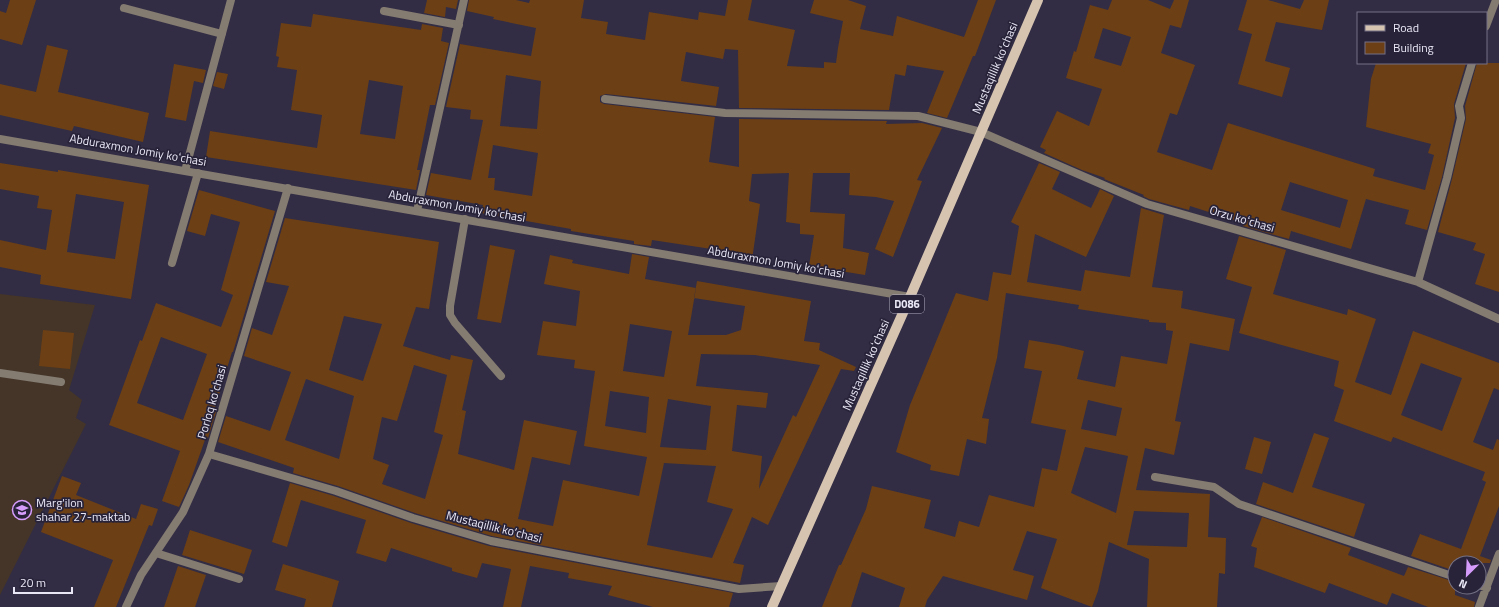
<svg xmlns="http://www.w3.org/2000/svg" width="1499" height="607" viewBox="0 0 1499 607" font-family="'Titillium Web',sans-serif">
	<style>
		.education { fill: #443528 }
		.building { fill: #6c3f15; fill-rule: evenodd }
		.lines { fill: none; stroke-linecap: round; stroke-linejoin: round }
		.lane { stroke: #847b71; stroke-width: 8 }
		.street { stroke: #847b71; stroke-width: 8 }
		.primary { stroke: #d6c4b0; stroke-width: 10 }
		.labels { text-anchor: middle; stroke-width: 3.5; stroke-linejoin: round; paint-order: stroke }
		.shield { fill: #282339; stroke: #afacbd; stroke-width: 1 }
		.shield-label { font-size: 11px; font-weight: bold; fill: #e9e7f6 }
		.street-label { font-size: 12px; fill: #e9e7f6; stroke: #282339 }
		.poi-label { font-size: 12px; fill: #e9e7f6; stroke: #282339; text-anchor: start }
	</style>
	<rect width="100%" height="100%" fill="#322d44"/>
	<!-- education -->
	<path class="education" d="M0 294 95 305 69 390 82 400 76 418 86 424 0 595Z"/>
	<!-- building -->
	<path class="building" d="M10 0H36L22 45 0 39V11L6 13Z
		M427 0H458L456 9 446 7 445 17 424 13Z
		M469 0H516L529 3 530 0H584L581 18 608 22 606 34 645 40 649 12 698 20 699 12 725 16 728 0H752L748 20 795 30 787 66 824 68V62L836 63 838 48 843 21 810 13 814 0H848L866 6 860 29 893 36 897 16 964 37 978 0H996L975 56H973L947 118 927 113 944 71 907 65 905 76 895 74 889 110 739 108 738 50 725 49 723 59 686 52 681 81 719 87 716 106 606 94 600 96V102L604 104 715 117 709 162 739 167V119L887 121 886 124 922 123 942 128 917 180 922 181 893 257 875 249 894 201 876 197 849 195 850 173H813L810 212 845 214 843 248 869 253 865 275 809 266 814 235 800 234V224L786 222 789 173 752 174 749 201 760 204 752 260 737 258 738 253 652 240 651 246 634 244V241L571 231V229L481 213 483 205 426 195 431 173 471 180 483 120 470 119 471 110 446 107 460 44 531 56 536 28 493 19 494 17 467 11ZM506 75 541 81 537 129 500 126ZM493 145 538 153 532 196 494 190 495 178H488Z
		M1112 0H1148L1170 9 1174 0H1189L1181 28 1170 25 1161 53 1195 65 1177 115 1170 113 1157 152 1212 170 1228 123 1375 169 1373 176 1425 190 1434 155 1428 153 1431 144 1366 127 1371 79 1376 63H1466L1454 104 1455 118 1442 177 1427 230 1405 224 1409 210 1366 199 1351 249 1291 231 1289 239 1243 226V223L1190 206 1189 210 1149 199 1143 196 1144 195 1104 179 1105 178 1082 170 1044 153 1046 150 1040 147 1057 111 1089 126 1102 89 1066 78 1074 51 1076 52 1090 5 1108 10ZM1103 28 1131 37 1121 66 1094 58ZM1290 182 1348 200 1340 228 1281 210Z
		M1247 0H1268L1300 9 1304 0H1329L1322 30 1276 22 1265 61 1290 68 1282 97 1238 84 1252 34 1238 30Z
		M313 14 421 30 422 24 443 28 441 41 449 43 435 105H430L417 170H420L416 190 206 157 210 131 317 148 322 115 291 110 297 70 277 67 279 57 276 56 281 23 311 27ZM369 80 403 86 395 139 360 134Z
		M47 45 68 50 58 92 149 113 143 142 74 126 72 131 0 115V84L36 92Z
		M1477 63H1499V292L1475 284 1485 254 1473 250 1476 243 1438 232 1452 179 1466 119 1465 106Z
		M174 64 206 70 203 83 194 81 186 121 165 117Z
		M217 72 228 74 224 89 213 86Z
		M0 163 58 172V170L149 185 131 299 40 284 41 275 0 267V240L46 250 52 210 37 208 39 196 0 189ZM76 194 124 202 115 259 67 252Z
		M1039 163 1060 172 1052 189 1091 208 1100 189 1114 196 1086 257 1035 234 1027 282 1081 291 1085 270 1130 277 1141 208 1164 215 1152 287 1183 291 1181 308 1235 319 1229 351 1190 343 1175 421 1181 422 1174 455 1145 448 1136 490 1210 494 1208 537 1226 538 1225 574 1219 573 1217 607H1147L1149 559 1109 542 1098 591 1092 607 1041 588 1057 539 1027 531 1013 570 1034 576 1027 600 943 576 927 600 925 607H899L905 588 862 572 851 607H822L839 565H841L866 509 872 486 931 500 924 528 955 537 959 521 979 527 989 495 1034 507 1042 468 1057 471 1066 430 1031 423 1042 371 1024 368 1029 340 1059 345 1084 351 1077 379 1115 387 1121 356 1167 364 1173 331 1166 330V323L1149 322V320L1078 309 1079 305 1006 293 997 358 982 418 989 419 986 444 967 439 959 476 930 470 931 465 896 452 910 405 956 293 988 301 993 272 1011 275 1019 226 1011 222ZM1088 400 1122 408 1116 436 1081 429ZM1085 447 1128 456 1116 513 1071 493ZM1134 511 1189 513 1187 547 1127 545Z
		M199 190 275 211 233 352H232L214 411 216 412 208 438 206 437 189 485 179 507 162 501 180 451 109 425 140 340 142 341 156 303 221 327 233 295 221 290 240 222 211 214 205 236 187 231ZM161 337 207 354 183 420 137 403Z
		M285 218 439 242 429 309 416 307 403 346 450 360 451 355 473 360 462 410 466 411 458 454 514 470 524 420 577 431 570 465 532 457 518 519 553 526 563 480 639 496 647 457 584 446 595 371 574 368 575 360 537 355 543 321 576 326 580 291 544 284 550 255 573 260 572 263 629 274 632 254 649 257 645 279 696 288 688 335H726L741 330 745 306 694 298 697 281 811 301 804 341 820 343 819 350 856 367 854 371 841 369 768 525 752 517 733 563 744 565 740 583 492 536 415 513 338 486 293 473 294 468 218 442 226 416 270 431 291 372 244 356 252 328 272 335 289 286 266 282ZM344 316 382 324 363 381 329 370ZM630 324 672 331 664 377 623 371ZM701 354 755 355 820 365 796 417 793 415 759 489 762 456 732 451 737 405 766 408 768 393 696 386ZM414 365 447 375 434 432 443 435 425 499 382 484 389 465 373 459 382 417 397 421ZM306 379 354 396 339 459 285 440ZM610 391 649 397 646 433 605 426ZM668 399 711 406 706 450 660 447ZM664 463 716 466 707 502 733 509 712 558 647 545Z
		M1239 236 1286 250 1273 294 1347 315 1348 309 1376 319 1355 382 1391 395 1413 331 1499 363V390L1494 388 1473 442 1493 450 1497 439 1499 440V506L1480 556 1491 560 1490 563H1455V571L1411 556 1420 534 1461 549 1486 482 1482 480 1485 472 1393 437 1391 442 1334 421 1344 390 1334 386 1339 361 1239 333 1252 287 1226 279ZM1421 363 1462 378 1442 431 1401 415Z
		M490 245 515 250 501 323 477 319Z
		M43 330 74 333 70 369 39 366Z
		M1314 433 1329 438 1312 487 1365 504 1354 537 1256 504 1263 482 1293 493Z
		M1254 437 1271 442 1262 474 1245 469Z
		M62 476 81 483 76 495 136 519 141 504 158 509 152 526 149 525 116 607H94L113 560 41 532Z
		M290 483 334 496 411 523 489 546 733 593 729 607H653L608 595 612 586 568 578 569 573 530 566 521 607H503L511 569 482 563 477 578 452 571V568L391 548 386 562 356 553 366 520 301 500 287 547 272 542Z
		M1262 517 1351 548 1348 555 1404 576 1408 567 1455 582V595L1475 602 1474 607H1428L1392 593 1387 605 1329 583 1325 593 1254 567 1257 548 1251 546Z
		M190 530 252 550 244 574 182 555Z
		M283 564 339 581 332 607H304L306 599 275 590Z
		M178 566 206 575 195 607H164Z"/>
	<g class="lines">
		<!-- lane -->
		<path class="lane" d="M465 219 450 306V315L455 323 501 376
			M172 263 198 173
			M0 373 61 382
			M156 553 239 579"/>
		<!-- street -->
		<path class="street" d="M124 8 222 34
			M384 11 459 25
			M1486 26 1496 0
			M605 99 725 113 918 116 981 132 1147 204 1418 282 1499 319
			M0 139 910 297
			M185 171 231 0
			M417 211 464 0
			M1418 282 1447 178 1461 118 1459 106 1472 63
			M209 454 336 491 413 518 491 541 739 589 781 586
			M1155 477 1214 487 1239 504 1455 577
			M1479 585 1487 588
			M126 607 141 575 183 512 209 454 288 188
			M1479 607 1499 554"/>
		<!-- primary -->
		<path class="primary" d="M772 607 910 297 1038 0"/>
	</g>
	<!-- icons -->
	<defs>
		<symbol id="school-ring" viewBox="-11 -11 22 22"><circle r="9.5" fill="#282339" stroke="#d59cfb" stroke-width="1.5"/><path d="M0-5L7-2L0 1L-7-2ZM-4 1L0 2.5L4 1V4Q0 6-4 4Z" fill="#d59cfb"/></symbol>
	</defs>
	<g fill-rule="evenodd">
		<use href="#school-ring" x="11" y="499" width="22" height="22"/>
	</g>
	<g class="labels">
		<!-- shield labels -->
		<rect class="shield" x="890" y="295" width="34" height="18" rx="3"/>
		<g class="shield-label">
			<text x="907" y="308">D086</text>
		</g>
		<!-- street labels -->
		<g class="street-label">
			<text transform="translate(995 68) rotate(-67)" y="4">Mustaqillik koʻchasi</text>
			<text transform="translate(138 150) rotate(10)" y="4">Abduraxmon Jomiy koʻchasi</text>
			<text transform="translate(457 206) rotate(10)" y="4">Abduraxmon Jomiy koʻchasi</text>
			<text transform="translate(1242 219) rotate(16)" y="4">Orzu koʻchasi</text>
			<text transform="translate(776 262) rotate(10)" y="4">Abduraxmon Jomiy koʻchasi</text>
			<text transform="translate(866 365) rotate(-66)" y="4">Mustaqillik koʻchasi</text>
			<text transform="translate(212 402) rotate(-74)" y="4">Porloq koʻchasi</text>
			<text transform="translate(494 527) rotate(14)" y="4">Mustaqillik ko‘chasi</text>
		</g>
		<!-- poi labels -->
		<g class="poi-label">
			<text x="36" y="507">Marg'ilon<tspan x="36" dy="14">shahar 27-maktab</tspan></text>
		</g>
	</g>
	<!-- legend -->
	<rect x="1357" y="12" width="130" height="52" fill="#282339" stroke="#757185"/>
	<rect x="1365" y="25" width="20" height="6" fill="#d6c4b0" stroke="#757185"/>
	<text x="1393" y="32" font-size="12" fill="#e9e7f6">Road</text>
	<rect x="1365" y="42" width="20" height="12" fill="#6c3f15" stroke="#757185"/>
	<text x="1393" y="52" font-size="12" fill="#e9e7f6">Building</text>
	<!-- north arrow -->
	<g transform="translate(1467 575) rotate(204)"><circle r="19" fill="#282339" stroke="#757185"/>
	<path d="M0-3L7 15L0 10L-7 15Z" fill="#d59cfb"/>
	<text y="-6" font-size="11" font-weight="bold" text-anchor="middle" fill="#e9e7f6">N</text>
	</g>
	<!-- scale -->
	<path d="M14 587v6h58v-6" fill="none" stroke="#e9e7f6" stroke-width="2"/>
	<text x="20" y="587" font-size="12" fill="#e9e7f6" stroke="#282339" stroke-width="3" paint-order="stroke">20 m</text>
</svg>
